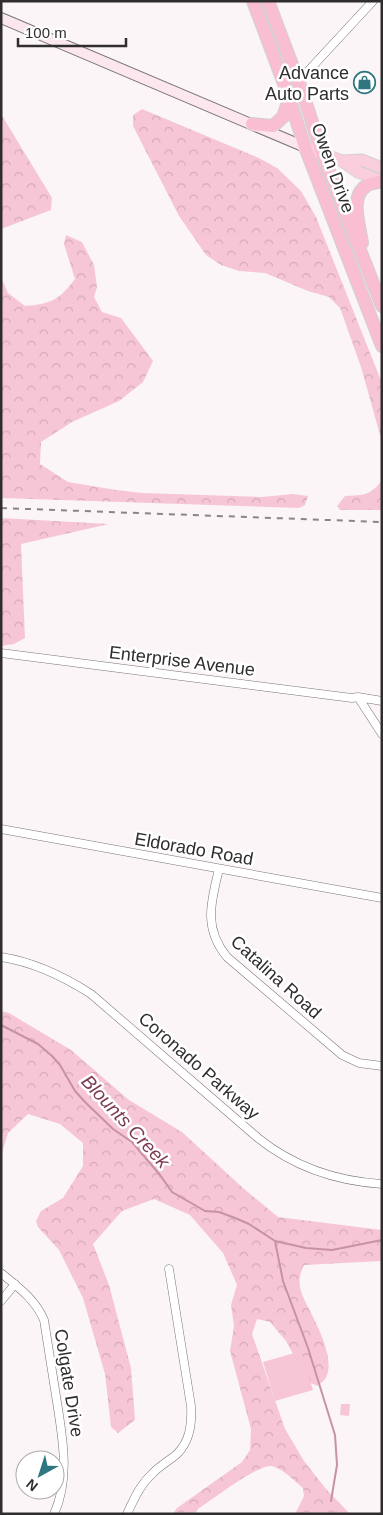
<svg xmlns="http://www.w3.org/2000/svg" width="383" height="1515" viewBox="0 0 383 1515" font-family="Arial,sans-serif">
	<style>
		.forest { fill: url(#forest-crowns) }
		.park { fill: #f7c6d6 }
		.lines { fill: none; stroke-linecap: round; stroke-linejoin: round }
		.stream { stroke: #c692a4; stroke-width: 2 }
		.minor-casing { stroke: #797475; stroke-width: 9 }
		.secondary-casing { stroke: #797475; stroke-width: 12 }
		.primary-casing { stroke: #d1d1d1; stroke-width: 13 }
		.trunk-casing { stroke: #d1d1d1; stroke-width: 14 }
		.minor { stroke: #fff; stroke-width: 8 }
		.secondary { stroke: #fde7ee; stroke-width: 10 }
		.primary { stroke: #fbcede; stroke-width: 11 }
		.trunk { stroke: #fabed3; stroke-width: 12 }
		.rail { stroke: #898586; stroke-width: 2; stroke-dasharray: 6 6; stroke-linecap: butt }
		.labels { text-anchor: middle; stroke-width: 5; stroke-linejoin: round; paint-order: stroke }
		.poi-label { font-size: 18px; fill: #2f2d2e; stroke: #fff; text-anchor: end }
		.street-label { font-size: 18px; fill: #2f2d2e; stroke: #fff }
		.water-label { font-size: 19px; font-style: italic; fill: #7e3b56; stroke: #fff }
	</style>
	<defs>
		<pattern id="forest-crowns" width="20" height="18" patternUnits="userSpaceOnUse" patternTransform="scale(1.25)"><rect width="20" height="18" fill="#f7c6d6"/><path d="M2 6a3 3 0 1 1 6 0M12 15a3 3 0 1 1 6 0" fill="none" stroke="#d4aab8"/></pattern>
	</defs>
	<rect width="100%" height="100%" fill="#fbf5f7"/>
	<!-- forest -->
	<path class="forest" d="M142 109 259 158 277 168 301 191 316 217 382 383V442L361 367 340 308 329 297 308 291 265 273 239 271 221 265 206 255 179 216 133 126V115Z
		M1 114 52 198 51 210 1 229Z
		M66 235 82 242 94 265 97 287 94 297 102 312 121 318 153 361 143 382 119 401 72 422 41 442 40 464 68 482 116 490 142 493 262 497 293 494 308 496 305 505 299 508 1 498V277L8 293 25 306C51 304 59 300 75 279L64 244Z
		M382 480V510H340L337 506 345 496C363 495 371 496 382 480Z
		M1 518 109 524 21 544 25 638 14 644 1 646Z
		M1 1011 9 1013 71 1050 129 1100 182 1132 243 1188 278 1217 382 1230V1261L304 1265C293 1287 305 1299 314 1319 321 1333 333 1360 327 1375 326 1379 321 1383 318 1386L308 1382 286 1341 270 1322 257 1319 252 1334 285 1429 304 1461 326 1489 350 1514H295L304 1496 303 1488C296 1482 281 1467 271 1466 257 1465 212 1500 198 1509L195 1514H173L177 1508 242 1462 250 1450 251 1429 230 1351 234 1326 231 1305 237 1285 223 1253 190 1215 154 1199 122 1211 93 1244 109 1285 131 1368 135 1420 118 1433 111 1427 105 1374 83 1298 59 1250 38 1227 36 1221 41 1211 63 1198 83 1166V1143L60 1124 28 1114 8 1133 1 1156Z"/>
	<!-- park -->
	<path class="park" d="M301 1351 313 1390 275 1401 263 1362Z
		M341 1404H350L349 1416 340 1415Z"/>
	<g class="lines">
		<!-- stream -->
		<path class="stream" d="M1 1025 38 1044 52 1056 60 1065 75 1091 85 1102 113 1129 132 1142 160 1175 172 1192 205 1211 219 1212 235 1218 249 1224 275 1241 306 1248 332 1250 382 1240
			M275 1241 283 1281 308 1348 335 1435 337 1465 331 1501"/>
		<defs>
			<path id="minor" d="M298 82 373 1
				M1 653 352 698 358 697 382 734
				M358 697 382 701
				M1 829 382 898
				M219 869C211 902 203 928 227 957L342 1055 359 1063 382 1066
				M1 957C34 962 63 976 91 994L258 1138C294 1167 336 1181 382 1184
				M1 1273C18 1287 35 1299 44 1320 48 1346 52 1371 56 1396 62 1435 71 1477 54 1514
				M1 1301 15 1284
				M127 1514C134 1499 140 1485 152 1474 159 1466 169 1461 177 1454 190 1441 192 1424 191 1406L169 1269"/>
			<path id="secondary" d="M1 18 305 147"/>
			<path id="primary" d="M305 147 342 161 358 172 382 181
				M342 161 362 160 382 168"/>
			<path id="trunk" d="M253 1 286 89 305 147 382 346
				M268 1 302 91 322 153 382 306
				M252 124 273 126 283 117 289 99
				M362 243C360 226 349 197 366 186 370 183 377 183 382 181"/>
		</defs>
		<!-- minor casing -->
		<use href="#minor" class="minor-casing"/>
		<!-- secondary casing -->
		<use href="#secondary" class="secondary-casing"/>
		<!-- primary casing -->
		<use href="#primary" class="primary-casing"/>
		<!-- trunk casing -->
		<use href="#trunk" class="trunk-casing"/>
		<!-- minor -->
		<use href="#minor" class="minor"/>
		<!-- secondary -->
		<use href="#secondary" class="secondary"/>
		<!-- primary -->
		<use href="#primary" class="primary"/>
		<!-- trunk -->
		<use href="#trunk" class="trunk"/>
		<!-- rail -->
		<path class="rail" d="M1 508 382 522"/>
	</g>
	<!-- icons -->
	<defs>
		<symbol id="shop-ring" viewBox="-11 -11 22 22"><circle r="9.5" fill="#fff" stroke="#2f7780" stroke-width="1.5"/><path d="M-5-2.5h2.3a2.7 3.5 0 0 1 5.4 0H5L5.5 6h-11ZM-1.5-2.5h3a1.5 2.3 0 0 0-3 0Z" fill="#2f7780"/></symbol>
	</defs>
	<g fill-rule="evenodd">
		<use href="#shop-ring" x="352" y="70" width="25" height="25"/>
	</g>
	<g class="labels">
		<!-- poi labels -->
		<g class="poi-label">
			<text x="349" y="79">Advance<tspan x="349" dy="21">Auto Parts</tspan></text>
		</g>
		<!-- street labels -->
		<g class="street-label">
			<text transform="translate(333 168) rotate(70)" y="6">Owen Drive</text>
			<text transform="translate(182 661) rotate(7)" y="6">Enterprise Avenue</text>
			<text transform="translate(194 849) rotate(10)" y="6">Eldorado Road</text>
			<text transform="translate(276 977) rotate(42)" y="6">Catalina Road</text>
			<text transform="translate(199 1066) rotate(41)" y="6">Coronado Parkway</text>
			<text transform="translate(69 1383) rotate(81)" y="6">Colgate Drive</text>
		</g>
		<!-- water labels -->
		<g class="water-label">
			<text transform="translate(126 1121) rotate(47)" y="7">Blounts Creek</text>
		</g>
	</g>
	<!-- border -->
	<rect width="383" height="1515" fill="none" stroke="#2f2d2e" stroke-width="5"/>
	<!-- north arrow -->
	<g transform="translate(40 1475) rotate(219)"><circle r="24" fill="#ffffff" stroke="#acabab"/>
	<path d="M0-4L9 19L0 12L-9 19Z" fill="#2f7780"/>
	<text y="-8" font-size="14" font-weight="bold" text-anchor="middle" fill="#2f2d2e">N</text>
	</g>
	<!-- scale -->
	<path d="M18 38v8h108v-8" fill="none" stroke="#2f2d2e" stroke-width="2.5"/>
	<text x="25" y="38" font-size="15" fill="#2f2d2e" stroke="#ffffff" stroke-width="4" paint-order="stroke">100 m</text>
</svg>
